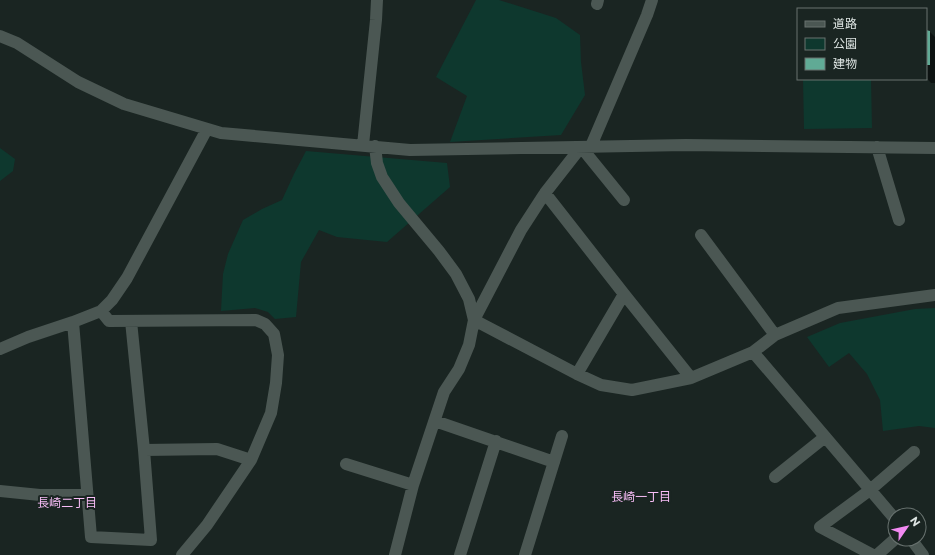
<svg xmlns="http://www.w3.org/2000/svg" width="935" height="555" viewBox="0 0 935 555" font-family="Montserrat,'Noto Sans JP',sans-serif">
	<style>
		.green { fill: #0e382e }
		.shadow { fill: #0007 }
		.building { fill: #60aa95 }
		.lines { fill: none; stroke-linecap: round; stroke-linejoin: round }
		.minor { stroke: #4b5753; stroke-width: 12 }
		.labels { text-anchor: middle; stroke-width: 4; stroke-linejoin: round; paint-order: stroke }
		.neighbourhood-label { font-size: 12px; fill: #f9bef8; stroke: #1a2522 }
	</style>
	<rect width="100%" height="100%" fill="#1a2522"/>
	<!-- green -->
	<path class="green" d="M476 0H499L556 18 580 35 581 62 585 95 561 135 450 142 467 96 436 77Z
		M803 79H871L872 128 804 129Z
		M0 148 15 159 13 171 0 181Z
		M306 151 447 163 450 187 387 242 337 237 319 230 301 262 296 317 275 319 268 312 255 308 221 311 223 274 228 254 243 220 262 209 282 200 294 174Z
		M935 308V428L919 426 883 431 880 400 867 374 849 353 829 367 807 337 840 323 915 309Z"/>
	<!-- shadow -->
	<path class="shadow" d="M926 32H930L935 37V83H931L926 77Z"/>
	<!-- building -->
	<path class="building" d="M926 30 930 31V65H926Z"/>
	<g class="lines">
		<!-- minor -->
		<path class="minor" d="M597 4 598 0
			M0 36 17 43 78 82 124 104 221 133 410 150 686 145 935 148
			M363 145 376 20 377 0
			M375 146 377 163 382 177 399 203 439 251 456 274 469 299 474 320 469 345 459 369 444 392 413 485 395 555
			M591 146 647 15 652 0
			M877 147 899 220
			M545 193 624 294 691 378
			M624 200 581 147 545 193 521 230 474 320 577 374 601 385 632 390 691 378 753 352 775 335 838 308 935 295
			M701 235 775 335
			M101 311 109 321 256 320 265 324 274 334 278 355 276 383 271 413 251 460 207 525 182 555
			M73 322 91 537 151 540 144 450 131 321
			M0 349 28 337 73 322 101 311 112 300 127 278 207 129
			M753 352 895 519
			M577 374 624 294
			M435 421 554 462
			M144 450 217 449 251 460
			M346 464 413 485
			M775 477 825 437
			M0 491 40 495H87
			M911 539 923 555
			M460 555 496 441
			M525 555 562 436
			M873 555 820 527 870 490 914 452
			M877 555 895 539"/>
	</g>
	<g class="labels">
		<!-- neighbourhood labels -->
		<g class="neighbourhood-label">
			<text x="641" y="501">長崎一丁目</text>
			<text x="67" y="507">長崎二丁目</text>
		</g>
	</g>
	<!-- legend -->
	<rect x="797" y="8" width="130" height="72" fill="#1a2522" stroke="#68726f"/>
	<rect x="805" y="21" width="20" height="6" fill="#4b5753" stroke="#68726f"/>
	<text x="833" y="28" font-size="12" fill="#dee5e3">道路</text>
	<rect x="805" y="38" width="20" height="12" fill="#0e382e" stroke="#68726f"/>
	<text x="833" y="48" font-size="12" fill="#dee5e3">公園</text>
	<rect x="805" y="58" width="20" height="12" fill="#60aa95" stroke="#68726f"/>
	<text x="833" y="68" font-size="12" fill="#dee5e3">建物</text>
	<!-- north arrow -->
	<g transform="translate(907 527) rotate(56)"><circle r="19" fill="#1a2522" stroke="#68726f"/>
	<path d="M0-3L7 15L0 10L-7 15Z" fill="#f28af2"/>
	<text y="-6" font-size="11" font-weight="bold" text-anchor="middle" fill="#dee5e3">N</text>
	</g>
</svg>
